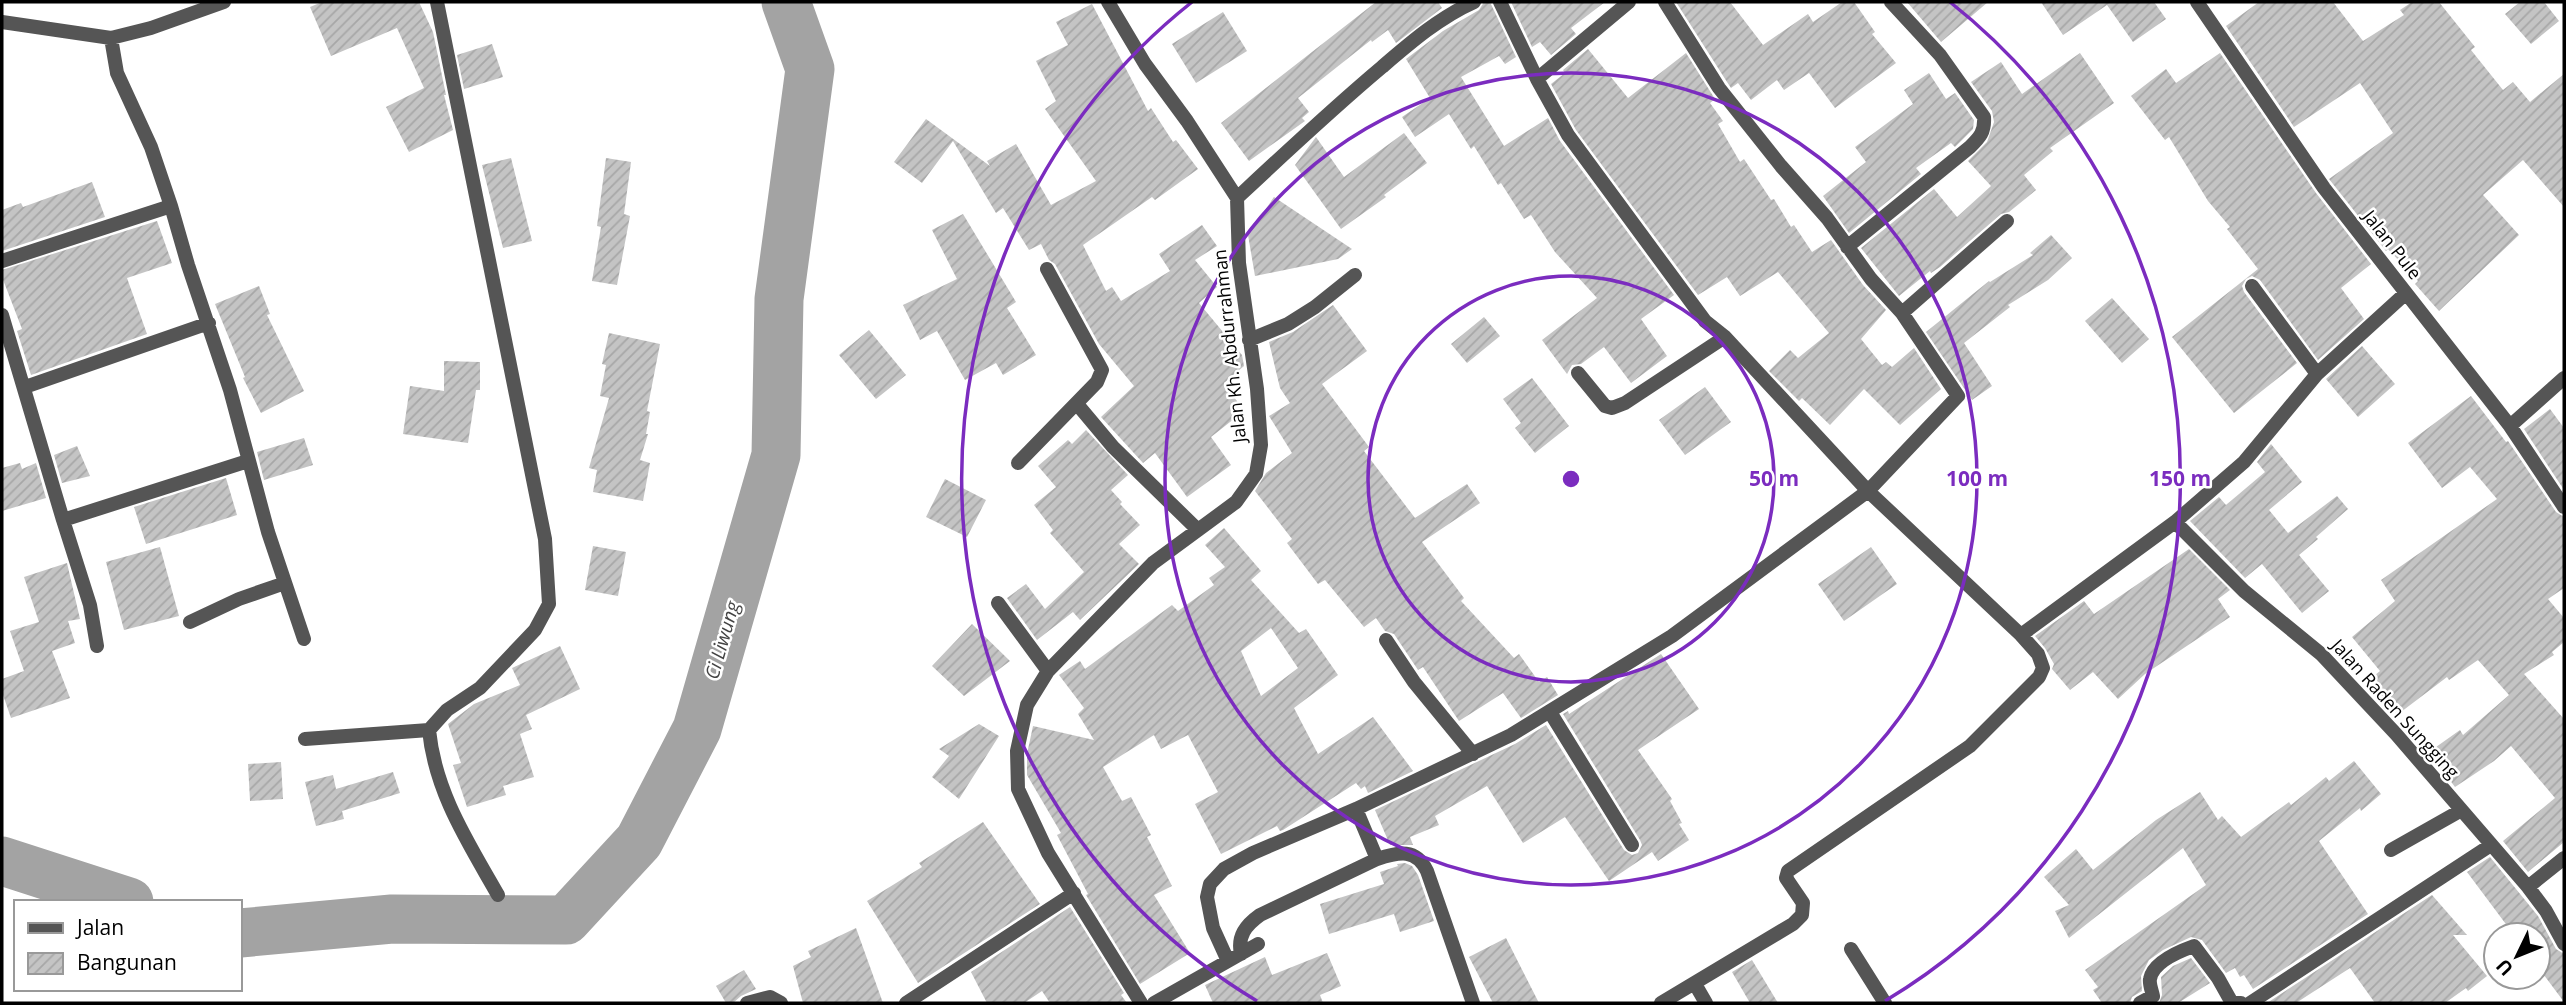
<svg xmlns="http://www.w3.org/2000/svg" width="2566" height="1005" viewBox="0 0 2566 1005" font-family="'Open Sans',sans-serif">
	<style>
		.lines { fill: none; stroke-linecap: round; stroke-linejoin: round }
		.river { stroke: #a3a3a3; stroke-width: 49 }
		.building { fill: url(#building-hatch); fill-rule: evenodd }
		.minor { stroke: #555; stroke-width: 14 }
		.ring { fill: none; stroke: #7b2cbf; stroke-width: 3.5 }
		.labels { text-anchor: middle; stroke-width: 5; stroke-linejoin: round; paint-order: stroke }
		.street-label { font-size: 18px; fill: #000; stroke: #fff }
		.water-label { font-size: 19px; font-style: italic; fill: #444; stroke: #fff }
		.centre { fill: #7b2cbf; stroke: #fff; stroke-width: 3.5 }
		.ring-label { font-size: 21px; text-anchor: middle; font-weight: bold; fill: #7b2cbf; stroke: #fff; stroke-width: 5; stroke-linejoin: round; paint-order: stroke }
	</style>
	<defs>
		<pattern id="building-hatch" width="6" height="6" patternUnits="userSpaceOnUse" patternTransform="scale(1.75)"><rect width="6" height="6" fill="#c4c4c4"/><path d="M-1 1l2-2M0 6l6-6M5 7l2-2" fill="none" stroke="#a7a7a7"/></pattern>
	</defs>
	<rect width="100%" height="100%" fill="#fff"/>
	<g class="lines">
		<!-- river -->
		<path class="river" d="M2 861 129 902
			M240 933 392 919 566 920 639 841 697 729 776 455 779 299 810 69 786 2"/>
	</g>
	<!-- building -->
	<path class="building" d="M322 2H419L433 32 446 95H444L453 130 409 152 386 107 424 88 397 28 331 56 310 7Z
		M1376 2H1438L1442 8 1396 43 1388 30 1372 42 1371 40 1298 98 1309 112 1302 118 1305 121 1249 161 1221 123Z
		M1484 2H1490L1516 57 1505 64 1499 56 1461 77 1504 146 1548 118 1560 141 1674 295 1641 319 1667 356 1631 383 1604 347 1581 364 1572 365 1567 374 1542 340 1597 298 1555 252 1531 215 1524 219 1501 183 1498 185 1474 146 1471 149 1449 114 1415 137 1402 117 1430 98 1406 59 1443 31 1479 10Z
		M1511 2H1605L1571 28 1576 34 1551 55 1540 42 1532 47Z
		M1676 2H1730L1763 45 1808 14 1813 22 1842 2H1854L1875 32 1872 34 1896 63 1835 108 1809 73 1784 90 1777 80 1751 100 1738 83 1731 88 1727 82Z
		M1907 2H1988L1941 42Z
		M2041 2H2154L2166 19 2133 42 2107 5 2063 35Z
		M2259 2H2333L2363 41 2404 15 2400 10 2412 2H2439L2475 47 2471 50 2503 90 2513 82 2530 102 2564 74V207L2523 160 2483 195 2519 235 2439 311 2415 284 2418 281 2388 249 2386 251 2329 179 2393 133 2360 83 2294 127 2226 26Z
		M2520 2H2544L2559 21 2531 44 2505 14Z
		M1092 4 1148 111 1151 108 1173 142 1176 140 1198 169 1155 200 1152 197 1083 245 1106 291 1112 287 1121 301 1170 271 1159 254 1202 225 1217 246 1195 260 1217 287 1199 303 1242 355 1244 366 1224 383 1244 411 1211 437 1231 465 1187 497 1155 453 1143 463 1101 417 1134 386 1099 344 1055 264 1049 260 1041 244 1029 250 1003 208 996 213 953 141 922 183 894 162 926 119 990 166 987 161 1016 144 1051 205 1096 181 1045 109 1056 101 1036 61 1068 45 1056 22Z
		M1223 12 1247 51 1196 83 1172 44Z
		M492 44 503 77 464 89 457 55Z
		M1588 49 1628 98 1686 53 1715 99 1710 103 1723 121 1718 124 1740 162 1744 159 1771 200 1774 199 1791 227 1794 225 1812 252 1831 240 1863 285 1886 310 1861 339 1882 365 1886 362 1892 367 1914 348 1941 389 1900 425 1864 389 1830 425 1802 398 1799 401 1769 371 1790 350 1798 358 1829 333 1778 272 1740 296 1727 277 1698 295 1576 130 1551 84 1565 73 1563 70Z
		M2080 53 2114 103 2050 148 2053 151 2024 175 2036 190 2009 212 2001 214 1940 267 1931 273 1930 271 1899 296 1861 248 1934 189 1957 217 1991 186 1968 161 1987 142 1994 122 1992 111 1971 82 2001 62 2022 94Z
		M2220 53 2316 193 2371 264 2341 288 2364 319 2318 360 2260 280 2252 276 2246 279 2242 286 2244 292 2297 363 2234 413 2172 337 2258 269 2227 229 2230 227 2208 201 2169 137 2165 140 2131 96 2166 69 2176 83Z
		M1929 73 1946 99 1955 93 1974 120 1973 129 1955 147 1951 143 1916 168 1921 174 1849 233 1823 196 1866 162 1855 147 1913 104 1904 90Z
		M1404 133 1427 163 1384 195 1386 197 1341 229 1295 165 1316 137 1344 177Z
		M511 158 532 241 503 248 482 165Z
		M606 158 631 162 624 214 630 216 617 285 592 281 601 227 597 226Z
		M92 182 105 217 2 251V210L21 203 23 207Z
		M1274 197 1352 249 1338 259 1255 276 1248 235Z
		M963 214 1016 302 1007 308 1036 355 1003 375 996 363 965 380 937 331 920 340 903 305 957 279 932 230Z
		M157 221 172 263 127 278 147 334 31 375 17 331 22 329 2 277V270Z
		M2051 235 2072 258 2048 280 2008 305 2010 307 1964 343 1992 386 1972 400 1926 332 1989 281 1990 282 2033 255 2030 253Z
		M259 286 270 314 267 315 304 391 261 413 243 378 245 377 215 304Z
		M2112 298 2149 339 2122 363 2085 321Z
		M1333 305 1367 351 1322 384 1369 447 1364 451 1415 518 1467 484 1480 503 1422 542 1464 598 1461 601 1514 658 1519 654 1539 682 1547 677 1558 695 1521 718 1503 693 1459 721 1423 667 1418 670 1394 634 1385 631 1376 618 1364 627 1325 580 1318 584 1287 543 1292 539 1255 491 1266 473 1292 453 1269 416 1290 403 1280 388 1269 342 1293 332Z
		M1484 317 1500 336 1467 363 1451 344Z
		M869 330 906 375 876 399 839 355Z
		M609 333 660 344 647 411 650 412 646 434H648L640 460 650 463 643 501 593 492 597 470 589 468 609 398 600 396 606 365 602 364Z
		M2362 346 2395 384 2358 417 2326 379Z
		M444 361 480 362V390H476L468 443 403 434 410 386 444 391Z
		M1532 378 1569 426 1535 453 1515 428 1521 423 1503 399Z
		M1705 387 1731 422 1685 455 1659 420Z
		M2471 396 2506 442 2508 441 2556 512 2564 517V588L2548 599 2564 618V642L2552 652 2554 655 2524 674 2564 719V842L2528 872 2503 841 2555 798 2511 746 2494 761 2455 787 2429 752 2460 730 2463 735 2509 695 2478 660 2449 680 2447 677 2397 715 2369 680 2380 671 2352 637 2395 601 2381 580 2497 499 2470 467 2442 488 2408 443Z
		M2550 409 2564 428V490L2524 429Z
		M1086 430 1128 475 1111 490 1122 502 1120 504 1140 525 1119 544 1139 564 1080 620 1073 612 1037 640 1007 598 1026 584 1045 609 1084 572 1050 533 1053 530 1034 505 1056 487 1038 466 1068 440 1072 444Z
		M304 438 313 465 264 480 257 452Z
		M2271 444 2302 482 2269 510 2288 533 2337 496 2348 509 2316 537 2318 539 2299 555 2329 591 2302 613 2262 564 2245 578 2190 521 2219 497 2226 505 2265 472 2257 462Z
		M77 446 90 476 62 483 54 455Z
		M20 463 22 469 36 463 46 498 2 511V468Z
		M226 478 237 515 146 544 134 507Z
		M945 479 986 500 967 537 926 517Z
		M1224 528 1261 571 1251 580 1299 633 1306 629 1338 675 1294 708 1318 754 1373 717 1413 771 1368 793 1365 786 1361 789 1356 783 1283 830 1280 831 1277 826 1221 854 1195 804 1218 792 1188 735 1161 749 1154 735 1103 767 1122 801 1131 797 1151 835 1147 837 1172 886 1154 895 1190 953 1140 984 1086 895 1088 894 1057 835 1061 833 1027 775V754L1033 726 1094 740 1078 714 1084 708 1059 675 1080 661 1085 669 1172 605 1178 611 1214 585 1209 578 1225 567 1205 545ZM1271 628 1298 668 1261 696 1241 651Z
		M593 546 626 552 618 596 585 590Z
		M160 547 179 616 124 630 106 562Z
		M1871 547 1897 584 1844 621 1818 584Z
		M2189 549 2230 590 2218 599 2230 617 2145 674 2118 699 2093 672 2070 690 2052 669 2054 664 2045 648 2035 636 2084 601 2094 614Z
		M67 563 80 619 68 621 75 643 52 651 70 698 11 718 2 692V679L24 671 10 631 39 622 24 577Z
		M972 624 1010 661 964 696 932 666Z
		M560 646 580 689 526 715 532 729 520 734 534 777 503 786 506 795 467 807 453 765 461 763 448 724 474 704 520 685 512 668Z
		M1661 654 1699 709 1638 750 1672 799 1670 801 1682 823 1679 824 1689 840 1658 861 1652 852 1609 881 1565 817 1523 843 1487 786 1435 816 1439 825 1410 837 1413 845H1390L1375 810 1515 744 1546 725 1624 850 1632 855 1638 853 1642 845 1640 840 1563 714 1568 711 1569 714Z
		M979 724 999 736 959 799 932 777 949 756 939 749Z
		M2354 761 2381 794 2361 811 2360 808 2319 841 2368 914 2253 989 2244 975 2240 977 2235 968 2226 973 2202 940 2191 937 2163 950 2149 960 2141 976 2142 991 2132 997 2130 1003H2102L2093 990 2098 987 2085 970 2206 885 2183 848 2069 938 2055 911 2069 905 2044 877 2076 849 2093 870 2156 820 2200 792 2218 820 2222 816 2241 837 2289 802 2291 805 2326 777 2329 781Z
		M281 762 283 799 250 801 248 764Z
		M393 772 400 793 342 811 344 819 316 826 305 782 333 775 336 789Z
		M983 822 1040 904 918 983 867 901 922 867 919 863Z
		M2490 857 2538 916 2556 949 2564 954V1002L2538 967V935H2514L2467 872Z
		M1405 863 1412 866 1418 875 1434 921 1400 932 1394 914 1329 934 1320 904 1384 884 1380 872 1398 866 1397 864Z
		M2432 895 2467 935H2453L2487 976 2468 991 2466 988 2445 1003H2375L2350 968 2296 1003H2267Z
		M1070 907 1124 993 1121 995 1127 1003H1050L1042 991 1024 1003H987L971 972Z
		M856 928 883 1003H803L793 966 811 957 808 951Z
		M1506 938 1539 1003H1493L1469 957Z
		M1327 953 1341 986 1320 995 1323 1003H1213L1205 985 1265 957 1272 975Z
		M2191 958 2210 983 2178 1003H2159L2162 995 2161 977 2173 966Z
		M1752 960 1778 1003H1750L1732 972Z
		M744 970 756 989 741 996 733 1003H726L716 986Z"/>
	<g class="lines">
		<!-- minor -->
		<path class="minor" d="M1108 2 1145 64 1187 121 1237 198
			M1500 2 1537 79 1568 135 1705 321 1725 337 1868 491 2021 635 2175 522 2244 462 2317 374 2406 293
			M2197 2 2324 188 2510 426 2564 507
			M2 22 111 38 151 28 224 2
			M111 38 117 73 151 147 171 206 188 265 230 390 268 532 304 639
			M1537 79 1629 2
			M1847 247 1970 147C1980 137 1985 132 1984 117L1940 55 1891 2
			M2 261 171 206
			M2252 286 2317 374
			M1902 313 2007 221
			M2 315 63 520
			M1249 340 1288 324 1315 307 1355 275
			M1578 373 1605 406 1612 408 1625 403 1725 337
			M25 387 209 323
			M1077 404 1113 447 1198 530
			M2510 426 2564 378
			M1018 463 1097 382 1102 370 1047 269
			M2175 522 2244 591 2321 654 2396 734 2528 887 2546 911 2564 944
			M998 603 1048 671
			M190 622 239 599 285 583
			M1386 640 1414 682 1473 754
			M97 646 90 605 63 520 248 461
			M1550 712 1632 845
			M429 730C435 792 468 842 498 895
			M305 739 429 730 447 710 480 688 535 630 549 604 545 539 437 2
			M1356 809 1377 859
			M2391 850 2460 811
			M2528 887 2564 858
			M1851 949 1885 1003
			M1241 954C1237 936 1246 925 1260 915L1377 859C1399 852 1416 848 1427 871L1473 1003
			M1228 961 1213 928 1207 897 1210 884 1224 869 1253 853 1356 809 1511 735 1672 636 1868 491 1958 396 1902 313 1871 279 1827 218 1781 166 1719 88 1665 2
			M1695 984 1706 1003
			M747 1003 770 997 781 1003
			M906 1003 1074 893
			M1141 1003 1048 853 1018 789 1017 751 1027 705 1048 671 1153 563 1236 502 1256 474 1261 445 1257 389 1239 263 1237 198C1285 153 1332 109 1382 67 1410 43 1440 17 1474 2
			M1154 1003 1258 944
			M1661 1003 1793 924 1802 915 1803 903 1786 878 1788 871 1970 746 2039 677 2043 668 2038 654 2021 635
			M2140 1003 2153 996C2152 991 2149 984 2150 979 2153 962 2180 951 2194 946L2218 978 2232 1003H2241
			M2250 1003 2491 845"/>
	</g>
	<!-- distance rings -->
	<g class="ring">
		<circle cx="1571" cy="479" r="203"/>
		<circle cx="1571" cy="479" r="406"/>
		<path d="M1257 1001A609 609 0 0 1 1192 2M1950 2A609 609 0 0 1 1885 1001"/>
	</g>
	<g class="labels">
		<!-- street labels -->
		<g class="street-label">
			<text transform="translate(2392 245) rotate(52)" y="6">Jalan Pule</text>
			<text transform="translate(1230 346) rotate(-96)" y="6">Jalan Kh. Abdurrahman</text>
			<text transform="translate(2395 709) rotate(48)" y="6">Jalan Raden Sungging</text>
		</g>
		<!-- water labels -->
		<g class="water-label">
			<text transform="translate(722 640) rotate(-74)" y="7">Ci Liwung</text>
		</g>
	</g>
	<circle cx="1571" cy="479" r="10" class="centre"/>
	<g class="ring-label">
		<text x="1774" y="486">50 m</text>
		<text x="1977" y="486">100 m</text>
		<text x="2180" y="486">150 m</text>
	</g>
	<!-- border -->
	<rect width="2566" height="1005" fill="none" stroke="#000000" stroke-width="7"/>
	<!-- legend -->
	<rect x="14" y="900" width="228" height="91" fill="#ffffff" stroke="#999999" stroke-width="2"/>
	<rect x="28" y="923" width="35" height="10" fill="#555555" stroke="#999999" stroke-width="2"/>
	<text x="77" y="935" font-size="21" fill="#000000">Jalan</text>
	<rect x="28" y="953" width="35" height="21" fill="url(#building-hatch)" stroke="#999999" stroke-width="2"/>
	<text x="77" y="970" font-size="21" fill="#000000">Bangunan</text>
	<!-- north arrow -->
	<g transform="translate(2517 956) rotate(227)"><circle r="33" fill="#ffffff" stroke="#999999" stroke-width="2"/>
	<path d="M0-5L12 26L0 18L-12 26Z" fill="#000000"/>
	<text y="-10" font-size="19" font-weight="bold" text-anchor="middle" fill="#000000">U</text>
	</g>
</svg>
